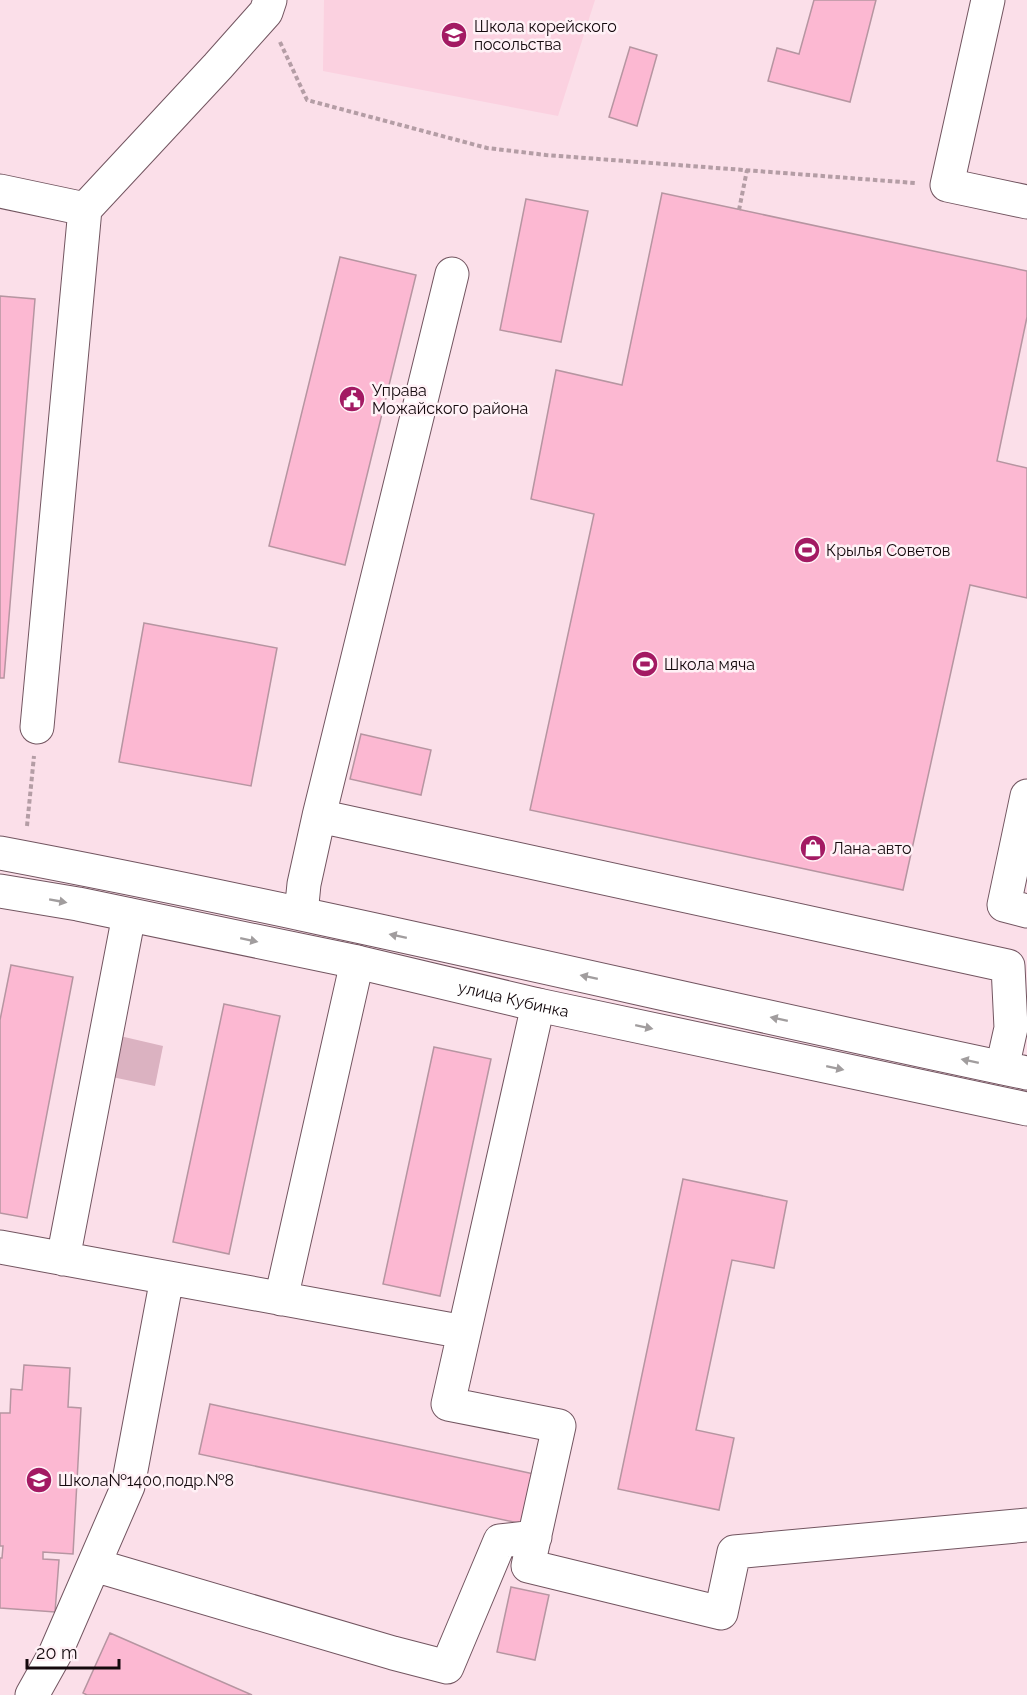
<svg xmlns="http://www.w3.org/2000/svg" width="1027" height="1695" viewBox="0 0 1027 1695" font-family="Raleway,sans-serif">
	<style>
		.built { fill: #fbd1e0 }
		.green { fill: #dbb2c1 }
		.building { fill: #fcb8d2; stroke: #b695a1; stroke-width: 1.5 }
		.lines { fill: none; stroke-linecap: round; stroke-linejoin: round }
		.minor-casing { stroke: #725560; stroke-width: 35 }
		.major-casing { stroke: #725560; stroke-width: 35 }
		.path { stroke: #b49da5; stroke-width: 4; stroke-dasharray: 4.5 3; stroke-linecap: butt }
		.minor { stroke: #fff; stroke-width: 33 }
		.major { stroke: #fff; stroke-width: 33 }
		.oneway { fill: #a19d9e }
		.labels { text-anchor: middle; stroke-width: 5; stroke-linejoin: round; paint-order: stroke }
		.poi-label { font-size: 16px; fill: #14090d; stroke: #fff1f6; text-anchor: start }
		.street-label { font-size: 16px; fill: #14090d; stroke: #fff1f6 }
	</style>
	<rect width="100%" height="100%" fill="#fbdfe9"/>
	<!-- built -->
	<path class="built" d="M324 0H595L558 116 323 71Z"/>
	<!-- green -->
	<path class="green" d="M120 1036 163 1046 155 1086 112 1077Z"/>
	<!-- building -->
	<path class="building" d="M814 0H876L850 102 768 81 777 48 799 54Z
		M630 47 657 55 637 126 609 117Z
		M662 193 1027 271V317L997 461 1027 468V598L970 585 903 890 530 810 594 514 531 499 556 370 622 385Z
		M526 199 588 211 561 342 500 330Z
		M340 257 416 275 345 565 269 546Z
		M0 296 35 299 4 678H0Z
		M144 623 277 648 251 786 119 762Z
		M361 734 431 750 421 795 350 779Z
		M11 965 73 977 27 1218 0 1213V1020Z
		M224 1004 280 1016 229 1254 173 1242Z
		M434 1047 491 1059 440 1296 383 1284Z
		M683 1179 787 1201 774 1268 732 1260 696 1430 734 1438 719 1510 618 1489Z
		M24 1365 70 1368 68 1407 81 1408 73 1554 43 1552V1559L59 1560 55 1612 0 1608V1558H2L3 1546H0V1413H10L11 1389 22 1390Z
		M210 1404 534 1474 523 1524 199 1454Z
		M511 1587 549 1595 535 1660 497 1652Z
		M110 1633 252 1695H87L83 1693Z"/>
	<g class="lines">
		<defs>
			<path id="minor" d="M988 0 947 185 1027 202
				M0 191 85 209
				M37 727 85 209 218 66 266 12 270 0
				M1027 796 1004 905 1027 911
				M319 816 1008 966 1011 1028 1002 1068
				M0 853C344 918 684 1001 1027 1073
				M301 914 304 884 319 816 452 274
				M538 1005 448 1404 559 1426 528 1566 721 1613 734 1552 1027 1525
				M0 1247 464 1332
				M63 1259 129 915
				M281 1299 357 962
				M94 1565 393 1653 447 1667 500 1541 535 1537
				M32 1695 55 1654 128 1486 167 1278"/>
			<g id="major">
				<path id="s1" d="M0 891 78 904 357 962 538 1005 1027 1109"/>
			</g>
		</defs>
		<!-- minor casing -->
		<use href="#minor" class="minor-casing"/>
		<!-- major casing -->
		<use href="#major" class="major-casing"/>
		<!-- path -->
		<path class="path" d="M280 42 307 100 487 148 546 155 915 183
			M739 210 747 170
			M27 826 34 756"/>
		<!-- minor -->
		<use href="#minor" class="minor"/>
		<!-- major -->
		<use href="#major" class="major"/>
	</g>
	<!-- one-way arrows -->
	<defs><path id="oneway-solid" d="M-6-.8H1V-3.2L6.5 0L1 3.2V.8H-6Z" transform="scale(1.5)"/></defs>
	<g class="oneway">
		<use href="#oneway-solid" transform="translate(58 901) rotate(10)"/>
		<use href="#oneway-solid" transform="translate(398 936) rotate(-168)"/>
		<use href="#oneway-solid" transform="translate(249 940) rotate(12)"/>
		<use href="#oneway-solid" transform="translate(589 977) rotate(-168)"/>
		<use href="#oneway-solid" transform="translate(779 1019) rotate(-168)"/>
		<use href="#oneway-solid" transform="translate(644 1027) rotate(12)"/>
		<use href="#oneway-solid" transform="translate(970 1061) rotate(-168)"/>
		<use href="#oneway-solid" transform="translate(835 1068) rotate(12)"/>
	</g>
	<!-- icons -->
	<defs>
		<symbol id="school-disc" viewBox="-11 -11 22 22"><circle r="9.5" fill="#a31a63" stroke="#fff1f6"/><path d="M0-5L7-2L0 1L-7-2ZM-4 1L0 2.5L4 1V4Q0 6-4 4Z" fill="#fff"/></symbol>
		<symbol id="civic-disc" viewBox="-11 -11 22 22"><circle r="9.5" fill="#a31a63" stroke="#fff1f6"/><path d="M-.6-6.5H3V-4.5H.6V-3L4-1V1h2V6H-6V1h2V-1L-.6-3ZM-1.2 2.5V6h2.4V2.5Z" fill="#fff"/></symbol>
		<symbol id="stadium-disc" viewBox="-11 -11 22 22"><circle r="9.5" fill="#a31a63" stroke="#fff1f6"/><path d="M0-5a6.5 5 0 1 0 0 10a6.5 5 0 1 0 0-10ZM-3.5-1.8h7v3.6h-7Z" fill="#fff"/></symbol>
		<symbol id="shop-disc" viewBox="-11 -11 22 22"><circle r="9.5" fill="#a31a63" stroke="#fff1f6"/><path d="M-5-2.5h2.3a2.7 3.5 0 0 1 5.4 0H5L5.5 6h-11ZM-1.5-2.5h3a1.5 2.3 0 0 0-3 0Z" fill="#fff"/></symbol>
	</defs>
	<g fill-rule="evenodd">
		<use href="#school-disc" x="439" y="20" width="30" height="30"/>
		<use href="#civic-disc" x="337" y="384" width="30" height="30"/>
		<use href="#stadium-disc" x="792" y="535" width="30" height="30"/>
		<use href="#stadium-disc" x="630" y="649" width="30" height="30"/>
		<use href="#shop-disc" x="798" y="833" width="30" height="30"/>
		<use href="#school-disc" x="24" y="1465" width="30" height="30"/>
	</g>
	<g class="labels">
		<!-- poi labels -->
		<g class="poi-label">
			<text x="474" y="32">Школа корейского<tspan x="474" dy="18">посольства</tspan></text>
			<text x="372" y="396">Управа<tspan x="372" dy="18">Можайского района</tspan></text>
			<text x="826" y="556">Крылья Советов</text>
			<text x="664" y="670">Школа мяча</text>
			<text x="832" y="854">Лана-авто</text>
			<text x="58" y="1486">Школа№1400,подр.№8</text>
		</g>
		<!-- street labels -->
		<g class="street-label">
			<text dy="6" stroke="none"><textPath href="#s1" startOffset="525">улица Кубинка</textPath></text>
		</g>
	</g>
	<!-- scale -->
	<path d="M27 1659v9h92v-9" fill="none" stroke="#14090d" stroke-width="3"/>
	<text x="36" y="1659" font-size="18" fill="#14090d" stroke="#fff1f6" stroke-width="4.5" paint-order="stroke">20 m</text>
</svg>
